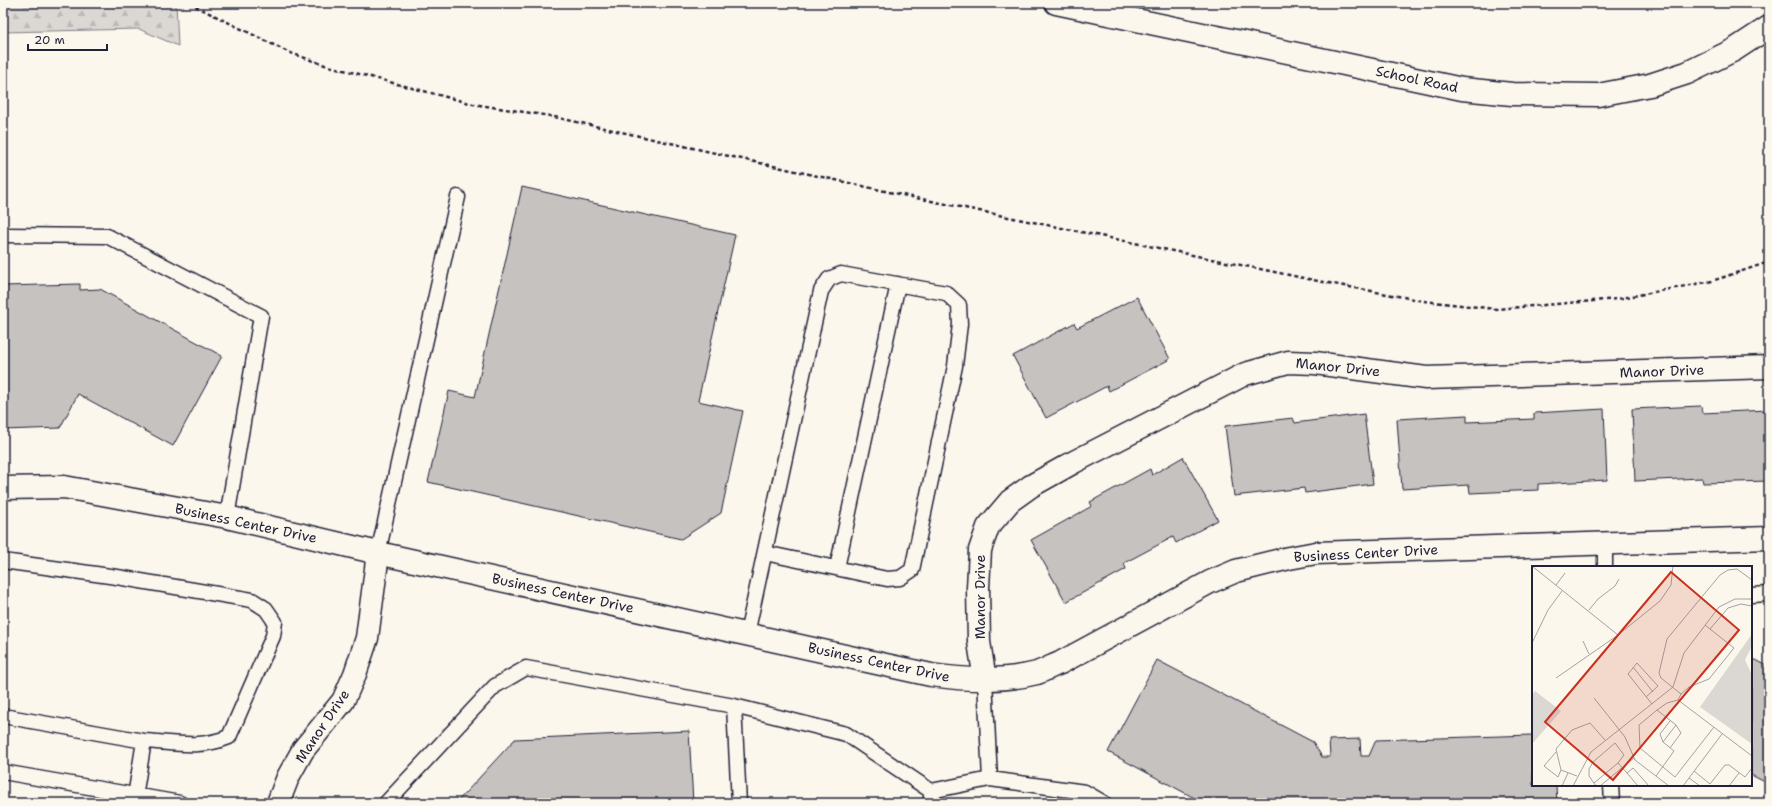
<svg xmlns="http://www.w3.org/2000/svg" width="1772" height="806" viewBox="0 0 1772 806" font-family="'Shantell Sans',sans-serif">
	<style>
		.forest { fill: url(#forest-firs); stroke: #7e7d87 }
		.building { fill: #c6c2c0; stroke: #22223b }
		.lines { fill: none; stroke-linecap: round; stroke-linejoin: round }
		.service-casing { stroke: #22223b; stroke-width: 17 }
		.minor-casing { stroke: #22223b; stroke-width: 25 }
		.path { stroke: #22223b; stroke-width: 2.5; stroke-dasharray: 4 3; stroke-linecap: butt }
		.service { stroke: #fbf7ec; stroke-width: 14 }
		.minor { stroke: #fbf7ec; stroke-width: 22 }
		.labels { text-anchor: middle; stroke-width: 3; stroke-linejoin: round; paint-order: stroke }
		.street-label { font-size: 14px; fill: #22223b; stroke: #fbf7ec }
		.inset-road { fill: none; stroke: #a4a2a5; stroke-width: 1 }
		.view { fill: #c8321e; fill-opacity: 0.15; stroke: #c8321e; stroke-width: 2 }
		.inset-edge { fill: none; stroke: #22223b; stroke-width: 2 }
	</style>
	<defs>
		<pattern id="forest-firs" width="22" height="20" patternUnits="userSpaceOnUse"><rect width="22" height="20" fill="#dbd8d3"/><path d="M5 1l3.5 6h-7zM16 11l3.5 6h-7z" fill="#bcb9b6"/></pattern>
	</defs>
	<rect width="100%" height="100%" fill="#fbf7ec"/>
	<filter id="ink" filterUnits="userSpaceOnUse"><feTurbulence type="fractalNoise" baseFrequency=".025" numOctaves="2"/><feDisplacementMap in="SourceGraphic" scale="8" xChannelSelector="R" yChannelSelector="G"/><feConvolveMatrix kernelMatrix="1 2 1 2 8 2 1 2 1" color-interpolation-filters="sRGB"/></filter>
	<g filter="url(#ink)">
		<!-- forest -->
		<path class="forest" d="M3 3H176L178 46 139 29 3 32Z"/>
		<!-- building -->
		<path class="building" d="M522 187 735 235 698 401 743 411 721 513 681 539 428 482 449 391 475 397Z
			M80 284V290L100 289 222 356 173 446 78 394 60 428 3 430V286Z
			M1137 297 1170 359 1109 391 1107 386 1046 418 1013 356 1074 323 1077 328Z
			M1768 404H1769V481L1703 483 1702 478 1635 481 1632 409 1701 406 1702 413 1768 410Z
			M1604 409 1607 480 1538 484V490L1470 493 1469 485 1402 489 1397 419 1467 415V422L1534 419V413Z
			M1364 414 1373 484 1305 493 1304 488 1234 496 1225 426 1293 418 1295 423Z
			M1183 457 1218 520 1176 543 1173 537 1124 563 1126 569 1066 602 1031 540 1092 506 1090 502 1150 469 1152 475Z
			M1157 660 1313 742 1322 757H1330L1329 740 1360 739 1361 756H1369L1376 740 1533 735V785H1556L1557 803H1204L1108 752Z
			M1751 660H1756L1769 667V784L1751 775Z
			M689 731 693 803H456L515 739Z"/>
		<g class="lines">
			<defs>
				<path id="service" d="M3 235 107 236 261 316 227 517
					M1605 543V567
					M378 553 458 197
					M3 561 117 577 252 600 266 609 275 622 273 636 229 737C199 749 176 743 144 741L134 803
					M837 568 898 284
					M1751 595 1769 594
					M747 634 821 291 829 279 841 274 946 293 959 305 960 324 955 366 912 570 900 578 887 579 765 553
					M3 716 144 741
					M3 772 180 803
					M990 779 1085 792 1104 803
					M1611 785 1612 803
					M386 803 495 686 526 668 734 706
					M739 803 734 706 846 734 931 791
					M931 803V791L990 779 985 680"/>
				<path id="minor" d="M1056 3 1462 89 1512 94 1598 95 1650 85 1687 73 1734 50 1769 27
					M3 488 64 487 227 517 378 553 931 675C966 680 1002 682 1037 673 1045 670 1052 666 1060 663L1210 582 1236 571 1289 558 1316 553 1346 552 1769 538
					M985 680 979 642 978 588 980 550 988 527 1010 501 1031 486 1074 462 1245 374 1288 362 1315 363 1426 378 1769 367
					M278 803 288 777 303 750 343 701 355 674 367 638 378 553"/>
			</defs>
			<!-- service casing -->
			<use href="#service" class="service-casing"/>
			<!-- minor casing -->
			<use href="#minor" class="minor-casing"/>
			<!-- path -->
			<path class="path" d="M189 3 288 52 325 65 473 104 550 116 907 196 1318 281 1424 301 1496 309 1617 299 1712 281 1769 262
				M3 4 87 3"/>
			<!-- service -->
			<use href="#service" class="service"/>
			<!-- minor -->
			<use href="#minor" class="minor"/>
		</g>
	</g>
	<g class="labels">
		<!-- street labels -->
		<g class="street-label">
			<text transform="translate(1417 79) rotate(12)" y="5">School Road</text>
			<text transform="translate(1338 367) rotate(6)" y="5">Manor Drive</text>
			<text transform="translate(1662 371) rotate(-2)" y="5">Manor Drive</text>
			<text transform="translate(246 523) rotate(12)" y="5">Business Center Drive</text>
			<text transform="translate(1366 553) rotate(-3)" y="5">Business Center Drive</text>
			<text transform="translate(563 593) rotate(12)" y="5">Business Center Drive</text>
			<text transform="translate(980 597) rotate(-90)" y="5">Manor Drive</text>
			<text transform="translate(879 662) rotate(12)" y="5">Business Center Drive</text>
			<text transform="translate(322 726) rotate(-56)" y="5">Manor Drive</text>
		</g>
	</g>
	<!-- overview -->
	<g transform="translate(1532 566)">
		<rect width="220" height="220" fill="#fbf7ec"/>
		<path d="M220 68V80L213 94 220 109V178L168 141ZM3 125 29 145 0 178V129Z" fill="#dbd8d3"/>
		<path class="inset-road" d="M0 0 86 69M220 14 205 3 196 4 188 9 135 73 127 107 129 112 149 128 146 134 220 190M24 19 33 7M57 44 66 33 83 20 87 13M178 63 196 42 209 38 220 40M51 75 57 88M0 77 16 44 30 25M101 101 121 126M24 112 86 69 128 35 139 19 141 0M149 128 157 121 177 113 202 82 173 59M114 131 126 120 105 97 96 108 120 138M62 132 93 171 103 194 137 220M125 144 107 159 108 182 143 211 182 161M131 176 128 168 138 155M138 182 149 167 144 159M24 186 12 200 26 211 29 204M162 205 178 218 193 199H197L213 211 220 202M95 207 106 220M45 210 29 204 24 183 40 164 58 157 73 174M124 210 142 185 131 176 144 159 125 144 135 137 146 134M157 212 168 220M62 217 86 197M30 220 36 207M41 220 59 186 141 121 152 87 187 41 203 33H220M64 220 57 210V203L61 196 83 177 92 189 86 197 95 207 101 202 117 220M68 220 102 192M151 220 190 168M197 220 207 207"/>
		<path class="view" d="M139 6 207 64 81 214 13 156Z"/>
		<rect width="220" height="220" class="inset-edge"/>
	</g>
	<!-- margin -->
	<rect width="1772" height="806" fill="none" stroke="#fbf7ec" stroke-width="16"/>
	<rect x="8" y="8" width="1756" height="790" fill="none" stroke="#22223b" stroke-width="1.5" filter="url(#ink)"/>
	<!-- scale -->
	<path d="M28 44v6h79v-6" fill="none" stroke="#22223b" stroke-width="2"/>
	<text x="34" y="44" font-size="12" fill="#22223b" stroke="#fbf7ec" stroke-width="3" paint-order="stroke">20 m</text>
</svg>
